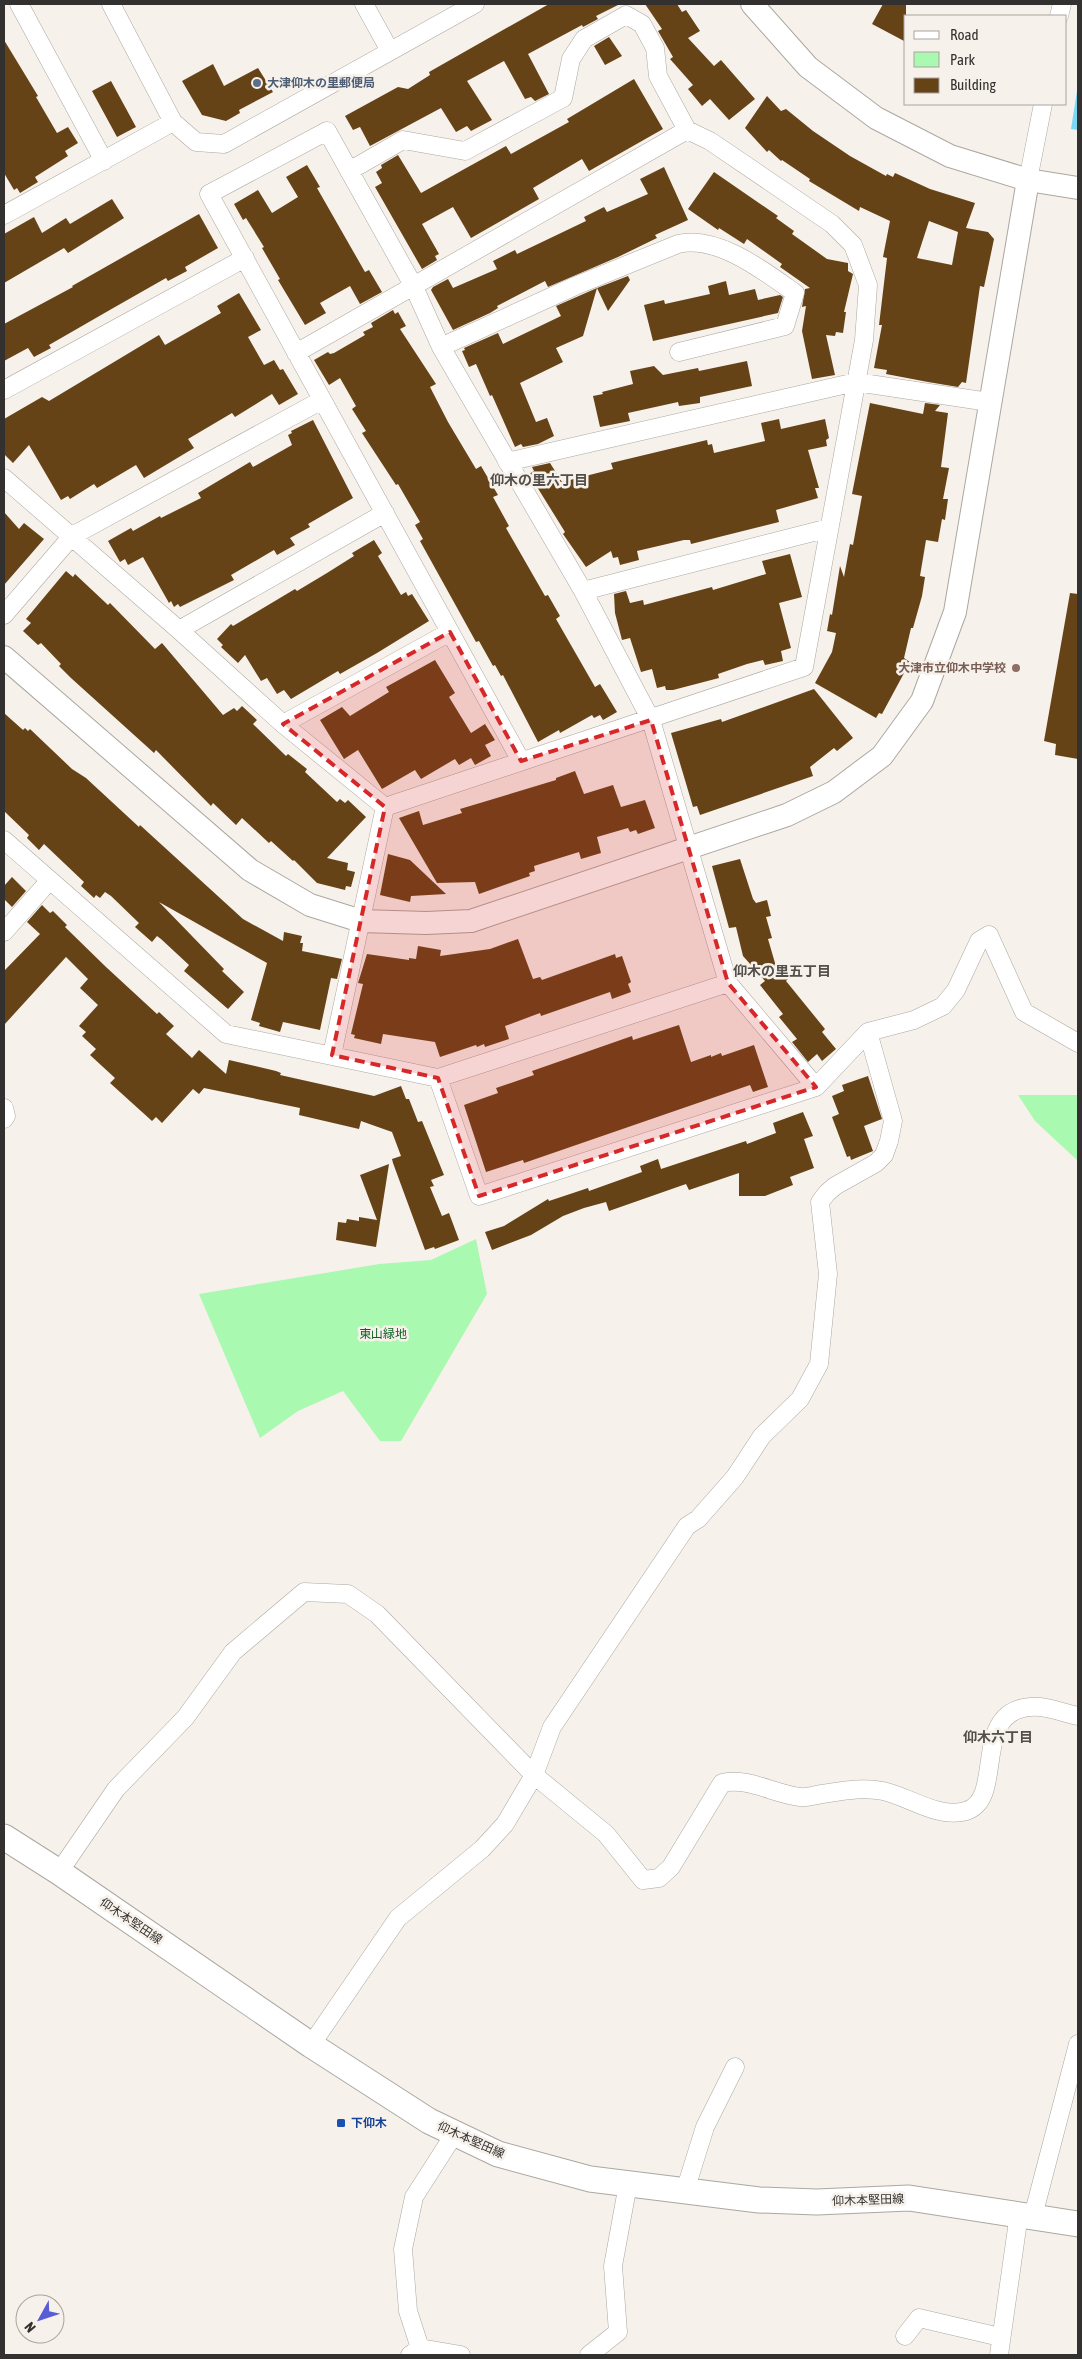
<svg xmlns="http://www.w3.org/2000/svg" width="1082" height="2359" viewBox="0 0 1082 2359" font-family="'Asap Condensed','Noto Sans JP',sans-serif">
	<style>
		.green { fill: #aaf9b1 }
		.water { fill: #79d9f7 }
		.building { fill: #654316; fill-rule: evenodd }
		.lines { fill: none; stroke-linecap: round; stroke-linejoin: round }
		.minor-casing { stroke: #aca7a1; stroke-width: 19 }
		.tertiary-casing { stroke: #aca7a1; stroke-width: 24 }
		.secondary-casing { stroke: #aca7a1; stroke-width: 27 }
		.minor { stroke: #fff; stroke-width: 18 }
		.tertiary { stroke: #fff; stroke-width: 22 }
		.secondary { stroke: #fff; stroke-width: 25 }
		.marked { fill: #d62828; fill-opacity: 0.2; stroke: #d62828; stroke-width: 4; stroke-dasharray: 10 6; stroke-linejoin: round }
		.service-dot { fill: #5c6f8a; stroke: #f7f1eb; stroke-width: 2 }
		.education-dot { fill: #8d6e63; stroke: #f7f1eb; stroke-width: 2 }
		.transit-dot { fill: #1a4fb4; stroke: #f7f1eb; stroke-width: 2 }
		.labels { text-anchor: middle; stroke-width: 5; stroke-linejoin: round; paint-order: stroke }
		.service-label { font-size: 12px; font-weight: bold; fill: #4e5e75; stroke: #f7f1eb; text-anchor: start }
		.education-label { font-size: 12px; font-weight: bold; fill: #785e54; stroke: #f7f1eb; text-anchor: end }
		.park-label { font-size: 12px; fill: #0c6222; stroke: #f7f1eb }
		.street-label { font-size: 12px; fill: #33312f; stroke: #f7f1eb }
		.transit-label { font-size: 12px; font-weight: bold; fill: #164399; stroke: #f7f1eb; text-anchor: start }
		.neighbourhood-label { font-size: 14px; font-weight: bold; fill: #544f4a; stroke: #f7f1eb }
	</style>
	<rect width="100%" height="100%" fill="#f7f1eb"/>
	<!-- green -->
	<path class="green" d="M1018 1095H1078V1161L1035 1121Z
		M476 1239 487 1294 401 1441H380L343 1391 298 1411 260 1438 199 1294 379 1264 431 1260Z"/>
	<!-- water -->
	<path class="water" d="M1077 91H1078V130L1071 129Z"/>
	<!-- building -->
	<path class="building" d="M549 4H620L596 16 598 19 583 27 582 25 528 54 549 94 535 101 531 97 525 99 504 61 467 81 492 120 471 131 467 126 456 132 441 108 370 146 360 127 353 130 345 116 398 87 408 89 430 75 429 72Z
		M645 4H677L682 12 686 10 700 31 688 38 714 66 721 60 755 99 729 120 710 99 702 106 688 89 693 85 670 59 673 57 658 31 662 29Z
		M883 4H906V42L872 24Z
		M609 37 622 56 605 65 594 46Z
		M4 40 38 96 36 97 57 133 68 127 78 143 65 151 68 156 35 177 38 182 20 193 17 188 14 190 4 173Z
		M213 64 224 86 258 68 273 92 239 110 240 113 226 121 202 115 182 81Z
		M634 79 663 129 589 171 582 159 533 188 539 199 471 238 453 207 422 224 439 254 435 256 437 260 422 269 375 187 382 183 376 172 382 168 381 165 398 155 421 193 506 146 511 154 569 122 567 119Z
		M111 81 136 127 117 137 92 91Z
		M767 96 781 111 786 109 813 131 850 156 886 176 887 174 893 177 895 173 930 189 975 203 966 228 988 232 994 239 984 287 980 286 966 383 962 382 958 387 928 382 886 374 887 370 874 368 882 325H879L887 258 883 257 890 221 860 207 859 211 809 181 810 179 782 160 781 161 769 150 767 152 745 128ZM929 221 958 232 952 265 917 258Z
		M307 165 320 187 317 188 365 272 369 270 382 292 360 304 350 286 320 303 326 313 305 325 278 280 280 279 262 248 264 247 246 218 243 220 234 204 258 190 272 213 298 197 286 177Z
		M664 167 688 220 655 235 657 238 618 257 548 287 545 281 497 306 498 308 490 313 453 330 431 290 433 287 448 279 453 288 497 269 493 261 515 250 517 254 586 221 584 217 604 207 607 212 648 194 640 179Z
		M714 172 778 216 776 218 794 231 792 234 827 259 848 263V271L853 274 844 312H846L843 333 836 332 835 336 826 335 835 375 812 379 802 331 806 306 802 307 805 289 810 288 780 267 782 264 747 239 744 244 719 228 718 230 688 209Z
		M112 199 124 218 68 253 64 248 4 283V234L34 217 42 233 66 218 70 224Z
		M199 214 218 248 185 267 187 271 168 281 166 278 115 307 49 345 51 348 34 357 28 348 4 361V324L73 287 72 286Z
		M628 276 630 280 608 311 597 288Z
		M726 281 729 295 755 289 758 300 780 295 783 297 778 313 653 341 644 305 664 300 665 304 710 294 708 286Z
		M597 288 583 336 556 348 563 362 520 383 536 422 547 418 554 436 538 444 523 447 521 444 515 447 492 395 490 396 476 364 469 367 462 351 465 350 464 348 498 333 503 344 561 316 556 306Z
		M239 293 261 330 248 337 264 365 274 360 280 370 283 369 298 394 279 405 272 394 235 417 232 413 188 439 194 448 144 478 136 465 97 488 94 484 70 499 68 496 61 500 29 445 13 463 4 454V419L42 397 49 401 159 335 165 345 221 313 217 306Z
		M393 310 395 314 398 312 406 326 400 329 436 384 430 387 448 422 476 469 481 466 498 495 493 497 509 526 506 528 545 596 548 595 560 616 556 619 595 687 600 684 617 712 603 720 600 715 594 718 592 715 560 733 559 730 538 742 503 675 501 676 495 665 493 666 479 641 476 642 420 541 423 539 415 525 420 522 398 484 396 485 362 433 366 431 352 409 356 406 340 378 329 385 314 360 328 352 330 354 334 353 365 335 363 332 373 327 371 323Z
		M747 361 752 386 700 397V403L679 406 678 402 628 413 630 421 600 427 593 396 603 394 602 392 633 384 630 371 654 366 663 375 698 368 699 371Z
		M870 403 923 414 925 403 940 405 935 411 948 413 941 467 949 468 943 499H948L945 520 942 519 938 542 926 540 920 576 925 577 922 596 913 628H911L904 658 910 662 882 714 879 713 876 718 815 683 832 652 836 633 827 631 830 614 832 615 840 566 844 577 850 544 853 545 862 496 852 494Z
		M779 419 781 429 825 419 829 438 826 440 827 446 808 450 819 488H815L818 498 776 510 779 522 691 544 690 540H684L637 551 639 560 620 565 618 557 613 558 611 551 586 567 563 534 565 532 529 474 534 471 532 467 550 463 562 482 613 469 611 463 707 440 708 445 712 444 714 453 765 441 761 423Z
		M313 420 353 498 308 524 310 527 290 538 295 545 277 555 274 550 231 575 234 580 180 607 178 604 174 607 171 601 169 603 143 557 128 565 125 559 120 562 108 541 131 528 133 531 160 516 161 518 201 498 198 493 250 462 253 467 292 445 288 435 292 433 291 431Z
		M4 512 19 529 24 523 44 539 4 585Z
		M374 540 382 553 378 556 401 595 406 592 408 596 412 594 429 621 377 653 340 674 338 671 291 699 284 690 277 694 267 678 261 681 245 655 238 663 221 647 223 645 217 639 231 624 233 626 295 589 297 591 327 573 354 556 352 553Z
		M790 554 802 597 779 603 791 648 781 651 783 661 765 665 763 660 747 664 718 674 719 678 673 690H666L665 686 657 688 652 669 641 672 630 638 622 640 615 613 614 594 626 591 630 603 643 600 644 605 712 587 713 590 766 574 762 561Z
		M66 571 73 577 75 574 108 605 110 603 155 649 162 643 223 715 234 708 237 711 242 706 257 720 253 724 286 756 288 754 307 769 305 772 337 802 340 799 345 803 348 800 366 817 327 858 348 863 347 870 355 872 351 887 346 886 345 890 317 883 294 860 293 861 271 841 269 843 242 818 236 825 213 803 211 806 156 750 154 753 71 678 59 666 61 664 41 643 38 645 23 631 31 623 26 619Z
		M1070 593 1078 594V759L1055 755 1056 744 1044 741Z
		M435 660 455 693 449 697 471 733 485 724 495 740 485 745 491 756 475 765 471 758 459 765 455 759 421 779 415 770 382 789 358 750 344 759 320 720 342 707 350 716 389 692 386 687Z
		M814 689 853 738 837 751 834 748 810 767 813 776 700 815 697 806 693 807 671 733 721 719 722 722Z
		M4 713 23 730 25 728 28 731 30 729 72 769 86 778 139 827 140 825 243 919 283 941 284 932 302 936 300 943H303L302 951 342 959 337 979 331 978 320 1030 283 1022 280 1032 259 1026 260 1023 251 1020 267 963 159 902 224 969 222 971 244 992 228 1009 184 971 189 965 161 939 157 936 152 942 135 927 139 923 111 896 105 892 100 898 96 895 94 898 81 886 84 882 44 844 39 850 27 838 29 835 4 811Z
		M575 771 584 794 613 785 621 807 645 800 655 828 638 834 636 830 630 832 628 828 597 837 601 853 581 859 579 852 534 866 535 871 529 873 530 876 479 894 475 882 437 883 399 818 419 811 423 825 462 813 460 809 556 780V778Z
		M388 854 410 860 446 894 411 896 410 902 380 895Z
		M740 859 753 899 756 903 767 900 771 916 766 917 772 938 768 939 775 963 788 979 786 981 825 1029 822 1032 836 1049 822 1061 817 1054 808 1062 792 1042 797 1039 779 1017 783 1014 760 985 765 981 743 956 736 927 729 928 712 866Z
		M12 877 26 891 12 907 4 899V886Z
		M42 905 50 913 53 911 67 925 65 927 106 967 157 1014 159 1012 174 1026 166 1034 192 1058 199 1050 226 1074 229 1060 276 1071 281 1073 280 1075 374 1096 401 1086 406 1099H409L418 1122 422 1121 444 1175 431 1180 434 1186 430 1187 442 1216 449 1213 459 1240 435 1249 434 1247 425 1250 393 1163 392 1159 401 1156 392 1132 361 1121 359 1129 299 1115 300 1108 204 1088 199 1094 193 1089 162 1123 156 1117 152 1121 110 1083 115 1078 90 1055 96 1049 82 1036 86 1032 79 1026 98 1005 80 988 88 979 66 957 4 1025V971L40 934 27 922Z
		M518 939 533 979 540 977 542 980 615 954 616 958 622 956 631 982 628 984 631 992 612 999 610 992 541 1016 540 1013 505 1026 509 1039 485 1047 484 1044 477 1047 476 1045 440 1057 435 1042 383 1034 381 1044 354 1038 355 1035 351 1034 363 984 358 983 367 954 409 960V958L416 959 418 946 441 950 440 956 490 949Z
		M679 1025 691 1062 711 1055V1057L721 1053 722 1056 754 1045 768 1087 753 1092 750 1085 524 1163 523 1160 486 1172 464 1105 498 1093 496 1088 534 1075 532 1071 632 1036 633 1040Z
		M868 1076 882 1119 864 1126 873 1151 851 1160 850 1156 847 1157 832 1117 839 1114 832 1096 844 1091 842 1085Z
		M803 1112 813 1136 804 1139 814 1168 790 1177 793 1185 765 1196H739V1173L689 1190 686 1184 609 1211 606 1202 584 1208 563 1216 531 1235 492 1250 485 1232 504 1226 548 1199 549 1201 588 1188 589 1191 642 1172 640 1166 658 1159 661 1169 746 1141 747 1144 776 1133 773 1123Z
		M389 1164 376 1247 336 1240 338 1222 346 1223 347 1219 359 1221V1217L377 1220 360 1175Z"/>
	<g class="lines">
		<defs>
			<path id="minor" d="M19 4 104 161
				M111 4 173 122 196 142 224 144 475 4
				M364 4 390 51
				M1059 16 1062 4
				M349 171 403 140 465 151 563 98 571 59 584 39 626 15 642 24 655 48 658 76 687 130
				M1028 180 1043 104
				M4 215 173 122
				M441 347 575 286 678 244C718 235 764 271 795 293L785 326 679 352
				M296 353 687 130 710 141 832 224 853 245 868 285 864 340 804 667 385 807
				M4 390 245 258
				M507 462 856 382 989 402
				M4 478 179 630 283 724 385 807
				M583 591 829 528
				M4 615 72 536 322 400
				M179 630 385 513
				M283 724 450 632
				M4 840 226 1034 438 1078 728 983
				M4 932 50 880
				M332 1055 385 807
				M438 1078 479 1196 816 1087 728 983 651 720 583 591 441 347 413 285 327 131 209 194 521 761
				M816 1087 868 1032
				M4 1108 6 1116 4 1119
				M59 1872 116 1789 185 1718 233 1652 304 1592 348 1594 377 1614 534 1775 606 1834 643 1880 659 1878 671 1867 722 1783C748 1777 774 1794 800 1797 807 1798 815 1795 822 1794 843 1791 862 1787 883 1791 910 1797 938 1819 966 1811 1006 1799 970 1712 1030 1707 1044 1705 1064 1713 1078 1716
				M311 2045 398 1918 482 1849 505 1824 534 1775 552 1727 687 1526 698 1519 735 1477 762 1436 800 1399 819 1364 828 1274 820 1202 827 1193 835 1186 876 1163 884 1155 889 1141 893 1121 868 1032 914 1020 943 1006 956 990 979 941 989 935 1024 1012 1078 1043
				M685 2191 705 2127 735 2067
				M1033 2216 1078 2044
				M905 2336 919 2318 1000 2337
				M420 2348 408 2311 403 2249 414 2197 455 2133
				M410 2355 420 2348 461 2355
				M589 2355 618 2332 613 2266 628 2184
				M999 2355 1019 2214"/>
			<path id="tertiary" d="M752 4 808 67 876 118 950 156 1028 180 1078 188
				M4 657 250 870 310 905 361 921 426 923 471 921 787 815 834 792 882 756 922 701 955 612 1028 180"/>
			<path id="secondary" d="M4 1837 59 1872 311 2045 429 2121 498 2154 590 2179 759 2200 817 2202 909 2198 1078 2224"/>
		</defs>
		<!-- minor casing -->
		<use href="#minor" class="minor-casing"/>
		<!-- tertiary casing -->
		<use href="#tertiary" class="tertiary-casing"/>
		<!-- secondary casing -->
		<use href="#secondary" class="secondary-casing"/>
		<!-- minor -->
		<use href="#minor" class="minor"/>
		<!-- tertiary -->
		<use href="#tertiary" class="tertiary"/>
		<!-- secondary -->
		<use href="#secondary" class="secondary"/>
	</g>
	<!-- marked area -->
	<path class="marked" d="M450 632 521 761 651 720 728 983 816 1087 479 1196 438 1078 332 1055 385 807 283 724Z"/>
	<!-- markers -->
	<circle class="service-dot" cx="257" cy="83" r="5"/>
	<circle class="education-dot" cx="1016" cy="668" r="5"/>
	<rect class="transit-dot" x="336" y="2118" width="10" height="10" rx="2.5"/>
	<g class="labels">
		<!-- service labels -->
		<g class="service-label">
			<text x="267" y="87">大津仰木の里郵便局</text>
		</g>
		<!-- education labels -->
		<g class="education-label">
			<text x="1006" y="672">大津市立仰木中学校</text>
		</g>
		<!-- park labels -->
		<g class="park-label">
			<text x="383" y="1338">東山緑地</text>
		</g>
		<!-- street labels -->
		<g class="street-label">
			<text transform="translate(131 1921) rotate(34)" y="4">仰木本堅田線</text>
			<text transform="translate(471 2140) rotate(24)" y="4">仰木本堅田線</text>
			<text transform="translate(868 2200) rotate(-2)" y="4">仰木本堅田線</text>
		</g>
		<!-- transit labels -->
		<g class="transit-label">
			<text x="351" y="2127">下仰木</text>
		</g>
		<!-- neighbourhood labels -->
		<g class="neighbourhood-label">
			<text x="539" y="485">仰木の里六丁目</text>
			<text x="782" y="976">仰木の里五丁目</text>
			<text x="998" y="1742">仰木六丁目</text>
		</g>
	</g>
	<!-- border -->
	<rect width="1082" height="2359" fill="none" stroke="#33312f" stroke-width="10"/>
	<!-- legend -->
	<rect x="904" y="15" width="162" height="90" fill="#f7f1eb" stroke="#a9a4a0"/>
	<rect x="914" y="31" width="25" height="8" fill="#ffffff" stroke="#a9a4a0"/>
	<text x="950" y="40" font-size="15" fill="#33312f">Road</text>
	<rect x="914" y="52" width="25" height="15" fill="#aaf9b1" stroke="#a9a4a0"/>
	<text x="950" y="65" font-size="15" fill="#33312f">Park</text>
	<rect x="914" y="78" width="25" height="15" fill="#654316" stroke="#a9a4a0"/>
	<text x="950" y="90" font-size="15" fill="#33312f">Building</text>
	<!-- north arrow -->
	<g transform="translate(40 2319) rotate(230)"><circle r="24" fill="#f7f1eb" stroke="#a9a4a0"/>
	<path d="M0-4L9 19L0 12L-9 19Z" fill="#595dd5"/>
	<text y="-8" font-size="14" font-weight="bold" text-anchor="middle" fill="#33312f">N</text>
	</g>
</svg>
